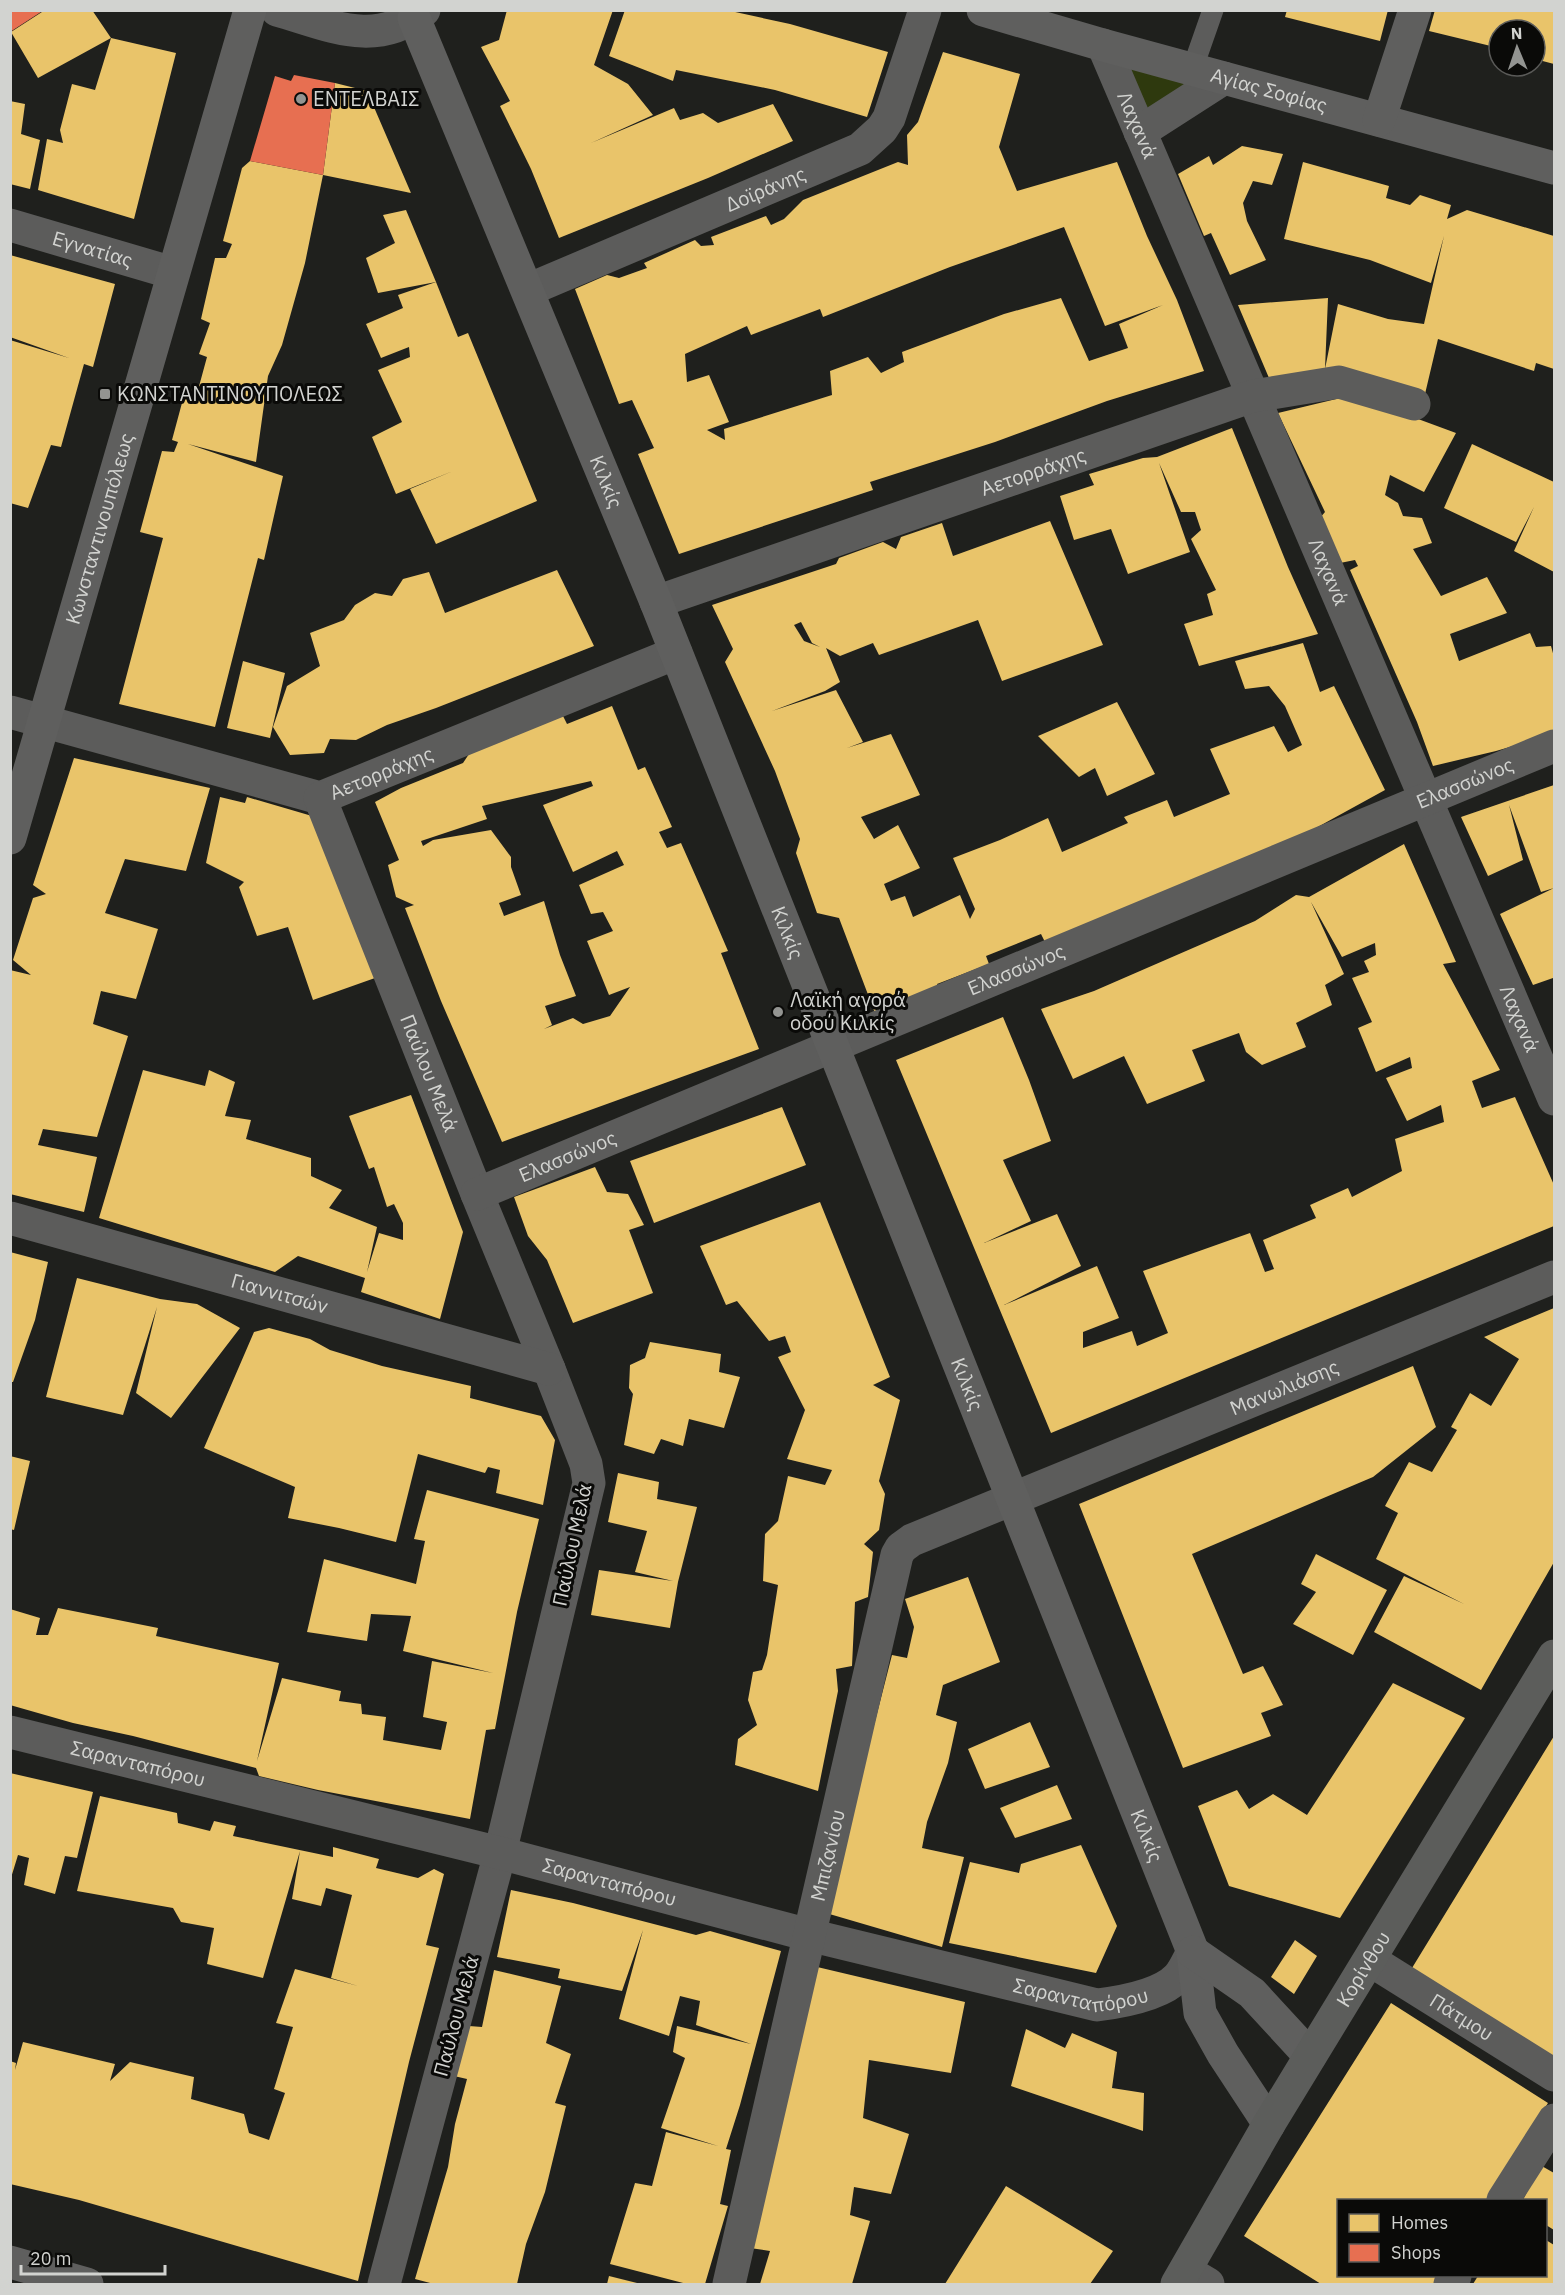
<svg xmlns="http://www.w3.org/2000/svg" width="1565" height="2295" viewBox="0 0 1565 2295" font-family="'IBM Plex Sans',sans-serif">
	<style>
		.green { fill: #2e390e }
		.homes { fill: #e9c46a; fill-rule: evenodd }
		.shops { fill: #e76f51 }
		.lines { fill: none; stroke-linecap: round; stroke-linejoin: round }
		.lane { stroke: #5c5c5b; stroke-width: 21 }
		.street { stroke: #5c5c5b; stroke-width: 33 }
		.secondary { stroke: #5f5f5e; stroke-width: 33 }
		.primary { stroke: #5c5d5b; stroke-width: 33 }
		.poi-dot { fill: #939491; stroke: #0a0a08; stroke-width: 2 }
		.labels { text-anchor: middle; stroke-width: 6; stroke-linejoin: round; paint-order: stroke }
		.street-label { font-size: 20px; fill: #d2d3d0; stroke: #0a0a08 }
		.poi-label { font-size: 20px; fill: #d2d3d0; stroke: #0a0a08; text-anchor: start }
	</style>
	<rect width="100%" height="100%" fill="#1f201d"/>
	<!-- green -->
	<path class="green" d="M1103 45 1224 78 1140 132Z"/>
	<!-- homes -->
	<path class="homes" d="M45 10H92L111 38 38 78 11 32Z
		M507 10H613L594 65 628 84 653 115 591 143 674 108 680 120 703 113 718 123 773 104 793 141 708 178 559 238 531 169 500 106 510 101 481 47 499 40Z
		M625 10H726L790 24 888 52 867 117 775 90 676 70 673 81 609 56Z
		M1287 10H1388L1380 41 1285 17Z
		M1435 10H1554V64L1535 59V30H1499V48L1429 31Z
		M111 38 176 53 134 219 38 190 47 139 63 143 60 130 72 84 95 90Z
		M943 52 1020 74 999 147 1017 191 1117 162 1147 236 1177 300 1204 371 1107 401 995 442 870 482 873 490 679 554 638 454 654 448 632 400 619 404 575 289 607 275 619 278 647 268 644 263 695 240 701 246 714 245 711 237 766 216 771 225 784 219 803 200 898 162 908 165 907 135 918 122ZM1064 227 1105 326 1163 305 1119 324 1128 348 1089 361 1061 298 1004 314 902 352 904 362 881 373 868 357 830 371 832 395 724 429 725 440 707 430 729 422 709 375 687 382 685 354 747 326 751 335 820 309 823 317 950 267Z
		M335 83 367 91 411 193 323 175 305 263 282 345 268 376 256 462 188 444 283 476 264 560 258 558 215 727 119 704 163 538 140 532 162 451 174 452 178 442 172 440 186 388 198 390 207 357 199 354 210 323 201 319 215 258H226L232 244 223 241 242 168 250 161 323 175Z
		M10 101 25 104 21 134 40 140 30 189 10 184Z
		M1242 146 1283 154 1272 185 1253 181 1243 203 1247 221 1266 260 1230 275 1211 233 1204 236 1178 174 1209 156 1213 165Z
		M1303 162 1389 186 1386 198 1410 205 1420 195 1451 205 1447 219 1467 210 1554 236V369L1536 363 1534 371 1438 339 1425 394 1325 369 1338 304 1388 319 1424 324 1444 236 1431 283 1370 260 1284 239Z
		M406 210 436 282 378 293 366 258 395 243 383 215Z
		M10 255 115 284 93 367 84 364 61 447 51 445 28 508 10 503V340L69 358 10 337Z
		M436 282 458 337 468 333 537 501 436 544 410 489 453 471 396 494 372 437 402 422 378 370 410 357 409 347 381 358 366 324 403 308 398 295Z
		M1328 298 1325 369 1269 378 1238 305Z
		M1353 395 1456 433 1424 492 1390 475 1385 495 1398 503 1403 516 1422 518 1432 543 1413 549 1441 596 1487 577 1507 613 1450 634 1459 661 1530 633 1536 647 1551 646 1554 657V734L1496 751 1433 766 1417 722 1350 570 1358 566 1355 560 1340 563 1319 519 1325 512 1278 413Z
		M1232 428 1288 567 1318 634 1199 666 1184 624 1213 615 1207 594 1216 590 1191 539 1201 530 1195 512H1181L1159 463 1190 552 1128 574 1111 529 1074 540 1060 496 1094 485 1089 474 1143 458 1157 457Z
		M1472 444 1554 482V572L1514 551 1534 507 1516 542 1444 508Z
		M1050 521 1103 645 1002 681 978 620 879 655 873 643 840 656 826 648 840 682 825 691 772 711 836 690 863 742 847 748 891 734 920 795 861 817 874 839 898 825 920 868 884 884 891 901 905 896 913 917 960 895 970 919 975 909 953 858 1000 840 1048 818 1062 852 1128 823 1124 817 1167 800 1174 817 1230 794 1210 749 1274 726 1288 752 1302 745 1285 706 1269 686 1245 689 1235 661 1303 643 1320 692 1334 686 1385 790 1314 829 1047 946 1041 934 986 956 989 964 937 984 941 993 878 1021 839 918 817 913 796 853 800 839 775 771 725 662 733 649 712 605 836 564 839 558 883 542 896 549 901 537 942 523 953 556ZM801 622 812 643 820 647 804 641 794 625Z
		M557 570 594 646 436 708 387 725 356 740 330 739 324 753 290 755 273 727 287 686 320 666 310 633 344 620 355 605 375 593 392 596 403 579 429 572 445 613Z
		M243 661 285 673 270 738 227 728Z
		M1117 702 1155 774 1107 796 1095 768 1079 777 1038 736Z
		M612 706 638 770 645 767 672 827 659 832 667 848 681 843 704 895 728 951 721 953 759 1049 502 1142 441 1001 405 908 414 905 396 897 388 865 399 860 375 802 401 788 463 763 469 754 563 716 567 724ZM591 781 593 786 543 805 573 872 617 851 624 865 579 885 591 914 603 912 613 931 587 941 609 995 630 987 610 1016 583 1024 573 1018 544 1029 552 1025 545 1006 576 996 560 955 544 901 504 916 499 903 521 895 511 867V857L491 830 433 840 423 846 421 841 487 819 482 806Z
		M74 758 210 788 186 871 125 859 105 913 158 929 136 999 101 991 93 1024 128 1036 97 1137 43 1129 38 1145 97 1157 84 1212 10 1194V970L31 975 13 960 33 898 46 894 33 885Z
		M1554 785V981L1553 978 1533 985 1500 914 1554 888 1541 892 1509 805 1523 860 1488 876 1461 817Z
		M220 797 245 803 247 797 312 816 375 978 313 1000 288 927 257 936 239 887 244 882 206 863Z
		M1404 844 1456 962 1443 964 1500 1070 1472 1081 1482 1108 1515 1097 1554 1185V1226L1051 1433 896 1060 1003 1017 1029 1080 1051 1141 1003 1160 1031 1221 984 1243 1057 1214 1081 1266 1004 1305 1097 1266 1119 1318 1083 1332V1348L1132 1331 1137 1346 1168 1333 1143 1271 1250 1233 1265 1272 1274 1269 1263 1240 1316 1218 1310 1205 1348 1188 1352 1197 1402 1171 1395 1139 1444 1122 1441 1105 1407 1121 1386 1078 1412 1068 1410 1057 1376 1072 1358 1028 1372 1022 1352 978 1369 972 1364 961 1376 955 1375 943 1342 957 1311 902 1344 974 1325 985 1332 1005 1296 1023 1306 1047 1262 1065 1246 1052 1239 1033 1192 1050 1205 1081 1147 1104 1124 1056 1073 1079 1041 1009 1094 991 1255 921 1296 895 1309 897Z
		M143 1070 205 1086 209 1070 235 1082 225 1116 251 1120 246 1139 311 1158V1176L342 1190 329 1208 377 1227 367 1272 379 1233 403 1240V1223L394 1204 387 1207 374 1167 369 1169 349 1116 411 1095 463 1232 440 1319 361 1292 365 1278 298 1256 275 1272 99 1218Z
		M782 1107 806 1165 654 1223 630 1161Z
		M595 1167 607 1192 628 1194 644 1225 629 1230 653 1293 573 1323 547 1260 528 1236 514 1197Z
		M820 1202 890 1377 873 1385 900 1400 879 1481 885 1494 879 1530 864 1544 873 1552 868 1597 855 1602 852 1666 836 1669 838 1691 818 1791 735 1765 738 1739 757 1725 748 1700 753 1672 762 1670 767 1655 778 1585 763 1581 765 1534 778 1521 788 1476 825 1485 832 1470 787 1459 805 1410 778 1357 791 1352 785 1336 769 1341 737 1301 726 1305 700 1246Z
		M10 1252 48 1262 35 1320 13 1382H10Z
		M77 1278 160 1299 197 1304 240 1328 171 1418 136 1393 157 1307 123 1415 46 1397Z
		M1554 1308V1562L1481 1690 1374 1632 1404 1576 1464 1604 1376 1559 1398 1513 1385 1506 1409 1462 1432 1472 1457 1430 1451 1427 1470 1393 1491 1406 1519 1359 1484 1337Z
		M269 1328 310 1339 330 1350 382 1366 471 1386 470 1398 541 1416 555 1440 543 1505 496 1493 500 1470 488 1467 485 1473 418 1454 396 1542 339 1528 288 1518 295 1487 204 1448 254 1332Z
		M650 1342 721 1354 719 1372 740 1377 724 1428 689 1419 683 1446 661 1439 654 1454 624 1445 633 1394 629 1388 630 1365 645 1358Z
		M1413 1366 1436 1427 1373 1477 1192 1554 1243 1674 1263 1666 1283 1705 1261 1713 1271 1736 1183 1768 1079 1504Z
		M10 1456 30 1461 14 1530 10 1529Z
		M618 1473 659 1482 657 1499 697 1507 678 1582 670 1628 591 1615 599 1570 673 1581 635 1572 647 1531 608 1522Z
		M427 1490 539 1519 517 1612 495 1729 486 1730 470 1819 318 1790 259 1776 256 1768 133 1736 73 1723 10 1705V1609L40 1618 36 1635H48L58 1608 158 1628 156 1636 279 1663 257 1761 282 1678 341 1691 339 1701 361 1704 362 1714 386 1717 383 1740 441 1750 447 1722 423 1717 432 1661 493 1673 403 1651 411 1616 371 1614 367 1641 307 1632 324 1559 416 1584 425 1541 414 1539Z
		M1316 1554 1387 1590 1353 1655 1293 1624 1316 1592 1301 1584Z
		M968 1577 1000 1662 943 1685 936 1715 957 1722 948 1763 927 1822 922 1848 964 1857 942 1947 826 1913 892 1655 907 1658 914 1627 905 1599Z
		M1393 1683 1465 1718 1340 1918 1229 1886 1198 1806 1237 1790 1249 1809 1273 1794 1307 1815Z
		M1030 1722 1050 1767 985 1789 968 1749Z
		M1554 1736V2053L1552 2057 1412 1968Z
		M10 1773 93 1792 77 1858 65 1856 55 1894 24 1885 29 1858 18 1855 10 1881Z
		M1057 1785 1072 1819 1015 1838 1000 1808Z
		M100 1796 177 1813 178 1823 210 1831 214 1821 236 1826 233 1836 333 1857V1847L379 1859 376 1868 418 1878 434 1869 444 1874 426 1945 439 1948 409 2062 358 2281 79 2200 10 2184V2061L16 2063 15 2070 23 2042 115 2064 110 2081 130 2062 194 2077 191 2099 244 2114 249 2133 269 2140 285 2093 274 2089 293 2027 276 2023 295 1969 358 1986 331 1978 352 1895 326 1888 321 1906 292 1899 300 1851 263 1978 207 1964 214 1928 181 1922 173 1908 77 1891Z
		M1081 1845 1117 1926 1096 1973 949 1943 970 1862 1019 1873 1021 1864Z
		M511 1890 573 1903 696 1935 710 1931 781 1951 740 2105 726 2149 731 2150 720 2204 728 2206 705 2284H687L610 2264 635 2183 652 2186 666 2132 718 2146 661 2128 685 2058 673 2052 677 2026 751 2044 696 2025 700 2001 680 1996 669 2036 619 2019 643 1930 622 1991 558 1978 560 1969 497 1957Z
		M1295 1940 1317 1956 1294 1994 1271 1977Z
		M813 1966 965 2002 951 2073 869 2060 863 2118 909 2134 891 2194 854 2187 850 2215 870 2221 852 2284H760L770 2251 750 2248Z
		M494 1970 561 1986 546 2043 571 2054 555 2103 566 2106 545 2192 526 2244 517 2284H434L415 2279 448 2167 455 2124 467 2079 454 2076 469 2026 482 2027Z
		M1391 2003 1548 2103 1486 2200H1338V2276H1439L1433 2284H1321L1244 2236Z
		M1026 2029 1065 2048 1072 2033 1117 2052 1112 2088 1144 2093 1143 2131 1011 2086Z
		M1540 2165 1554 2173V2230L1546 2225V2200H1523Z
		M1006 2186 1113 2251 1090 2284H945Z
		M1546 2240 1554 2245V2284H1473L1478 2276H1546Z
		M609 2276 641 2284H607Z"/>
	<!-- shops -->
	<path class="shops" d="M10 10H44L10 32Z
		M294 75 335 83 323 175 250 161 275 76 291 81Z"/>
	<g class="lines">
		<!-- lane -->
		<path class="lane" d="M1192 70 1213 10"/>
		<!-- street -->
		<g class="street">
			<path d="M277 10C330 25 375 49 424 10"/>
			<path id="s1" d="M1103 45 1554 1099"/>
			<path d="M1140 132 1224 78"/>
			<path id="s2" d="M10 225 173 273"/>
			<path id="s3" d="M528 290 860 149 882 129 889 118 925 10"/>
			<path id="s4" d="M656 602 1253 396 1339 382 1414 404"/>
			<path id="s5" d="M10 712 320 798 676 653"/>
			<path id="s6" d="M320 798 477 1194 549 1369 586 1464 589 1483 500 1853 384 2284"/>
			<path id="s7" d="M477 1194 1554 746"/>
			<path id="s8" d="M10 1218 549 1369"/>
			<path id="s9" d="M10 1732 500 1853 809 1935 1097 2005C1121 2002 1161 1995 1178 1977 1184 1971 1188 1960 1193 1952"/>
			<path id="s10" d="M1370 1960 1554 2075"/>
			<path d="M1503 2200 1554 2120"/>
			<path d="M1186 2271 1208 2284"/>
			<path id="s11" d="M729 2284 897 1555 901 1548 912 1540 1554 1277"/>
			<path d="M1450 2284 1455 2276"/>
		</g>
		<!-- secondary -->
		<g class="secondary">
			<path id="s12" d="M983 10 1103 45 1554 168"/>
			<path id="s13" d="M414 18 656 602 1193 1952 1200 2013 1223 2054 1269 2124"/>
			<path d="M1379 120 1415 10"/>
			<path id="s14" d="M10 838 250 10"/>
			<path d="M1193 1952 1252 1993 1310 2056"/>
			<path d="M10 2262 87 2284"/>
		</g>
		<!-- primary -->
		<path class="primary" id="s15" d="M1177 2284 1269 2124 1554 1656"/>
	</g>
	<!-- markers -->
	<g class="poi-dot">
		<circle cx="301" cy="99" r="6"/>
		<rect x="99" y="388" width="12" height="12" rx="3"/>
		<circle cx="778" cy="1012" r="6"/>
	</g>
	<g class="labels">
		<!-- street labels -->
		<g class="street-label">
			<text dy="7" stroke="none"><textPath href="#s12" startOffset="297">Αγίας Σοφίας</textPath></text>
			<text dy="7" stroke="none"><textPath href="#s1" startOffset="87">Λαχανά</textPath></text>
			<text dy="7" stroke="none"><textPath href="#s3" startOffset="258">Δοϊράνης</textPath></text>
			<text dy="7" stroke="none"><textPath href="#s2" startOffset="86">Εγνατίας</textPath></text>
			<text dy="7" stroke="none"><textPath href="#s4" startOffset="399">Αετορράχης</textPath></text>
			<text dy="7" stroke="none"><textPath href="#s13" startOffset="502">Κιλκίς</textPath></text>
			<text dy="7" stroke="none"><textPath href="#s14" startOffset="322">Κωνσταντινουπόλεως</textPath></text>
			<text dy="7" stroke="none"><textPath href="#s1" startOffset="573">Λαχανά</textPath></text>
			<text dy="7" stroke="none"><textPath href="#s5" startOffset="388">Αετορράχης</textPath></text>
			<text dy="7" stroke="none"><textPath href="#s7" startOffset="1070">Ελασσώνος</textPath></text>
			<text dy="7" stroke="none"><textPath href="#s13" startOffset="988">Κιλκίς</textPath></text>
			<text dy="7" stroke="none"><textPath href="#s7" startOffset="584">Ελασσώνος</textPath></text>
			<text dy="7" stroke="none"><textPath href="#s1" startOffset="1059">Λαχανά</textPath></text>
			<text dy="7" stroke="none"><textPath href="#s6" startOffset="296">Παύλου Μελά</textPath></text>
			<text dy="7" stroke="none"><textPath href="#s7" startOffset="98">Ελασσώνος</textPath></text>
			<text dy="7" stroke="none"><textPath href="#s8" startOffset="280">Γιαννιτσών</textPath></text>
			<text dy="7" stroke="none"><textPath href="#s13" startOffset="1474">Κιλκίς</textPath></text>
			<text dy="7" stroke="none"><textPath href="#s11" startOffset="1172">Μανωλιάσης</textPath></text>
			<text transform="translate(572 1545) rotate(-78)" y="7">Παύλου Μελά</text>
			<text dy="7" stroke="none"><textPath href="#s9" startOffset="132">Σαρανταπόρου</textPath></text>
			<text dy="7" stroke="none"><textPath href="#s13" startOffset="1960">Κιλκίς</textPath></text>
			<text dy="7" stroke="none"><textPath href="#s11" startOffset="440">Μπιζανίου</textPath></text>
			<text dy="7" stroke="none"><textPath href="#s9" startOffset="618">Σαρανταπόρου</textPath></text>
			<text dy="7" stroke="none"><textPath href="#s15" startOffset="366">Κορίνθου</textPath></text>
			<text dy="7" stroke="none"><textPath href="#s9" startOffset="1104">Σαρανταπόρου</textPath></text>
			<text transform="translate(456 2016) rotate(-75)" y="7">Παύλου Μελά</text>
			<text dy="7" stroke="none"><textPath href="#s10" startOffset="108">Πάτμου</textPath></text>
		</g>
		<!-- poi labels -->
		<g class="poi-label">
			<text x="313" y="106">ΕΝΤΕΛΒΑΙΣ</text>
			<text x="117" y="401">ΚΩΝΣΤΑΝΤΙΝΟΥΠΟΛΕΩΣ</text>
			<text x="790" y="1007">Λαϊκή αγορά<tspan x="790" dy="23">οδού Κιλκίς</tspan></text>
		</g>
	</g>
	<!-- border -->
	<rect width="1565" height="2295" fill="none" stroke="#d2d3d0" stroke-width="24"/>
	<!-- legend -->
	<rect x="1337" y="2199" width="210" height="78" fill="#0a0a08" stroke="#5a5a58" stroke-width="1.5"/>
	<rect x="1349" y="2214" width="30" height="18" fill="#e9c46a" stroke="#5a5a58" stroke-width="1.5"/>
	<text x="1391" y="2229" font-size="18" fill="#d2d3d0">Homes</text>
	<rect x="1349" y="2244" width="30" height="18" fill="#e76f51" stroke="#5a5a58" stroke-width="1.5"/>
	<text x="1391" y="2259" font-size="18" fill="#d2d3d0">Shops</text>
	<!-- north arrow -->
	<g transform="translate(1517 48) rotate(358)"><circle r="28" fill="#0a0a08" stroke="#5a5a58" stroke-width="1.5"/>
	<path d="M0-4.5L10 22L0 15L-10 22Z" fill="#939491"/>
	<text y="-9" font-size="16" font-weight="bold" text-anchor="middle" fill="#d2d3d0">N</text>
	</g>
	<!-- scale -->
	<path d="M21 2265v9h144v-9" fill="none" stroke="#d2d3d0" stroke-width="3"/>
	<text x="30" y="2265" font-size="18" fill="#d2d3d0" stroke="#0a0a08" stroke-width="4.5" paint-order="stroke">20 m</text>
</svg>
